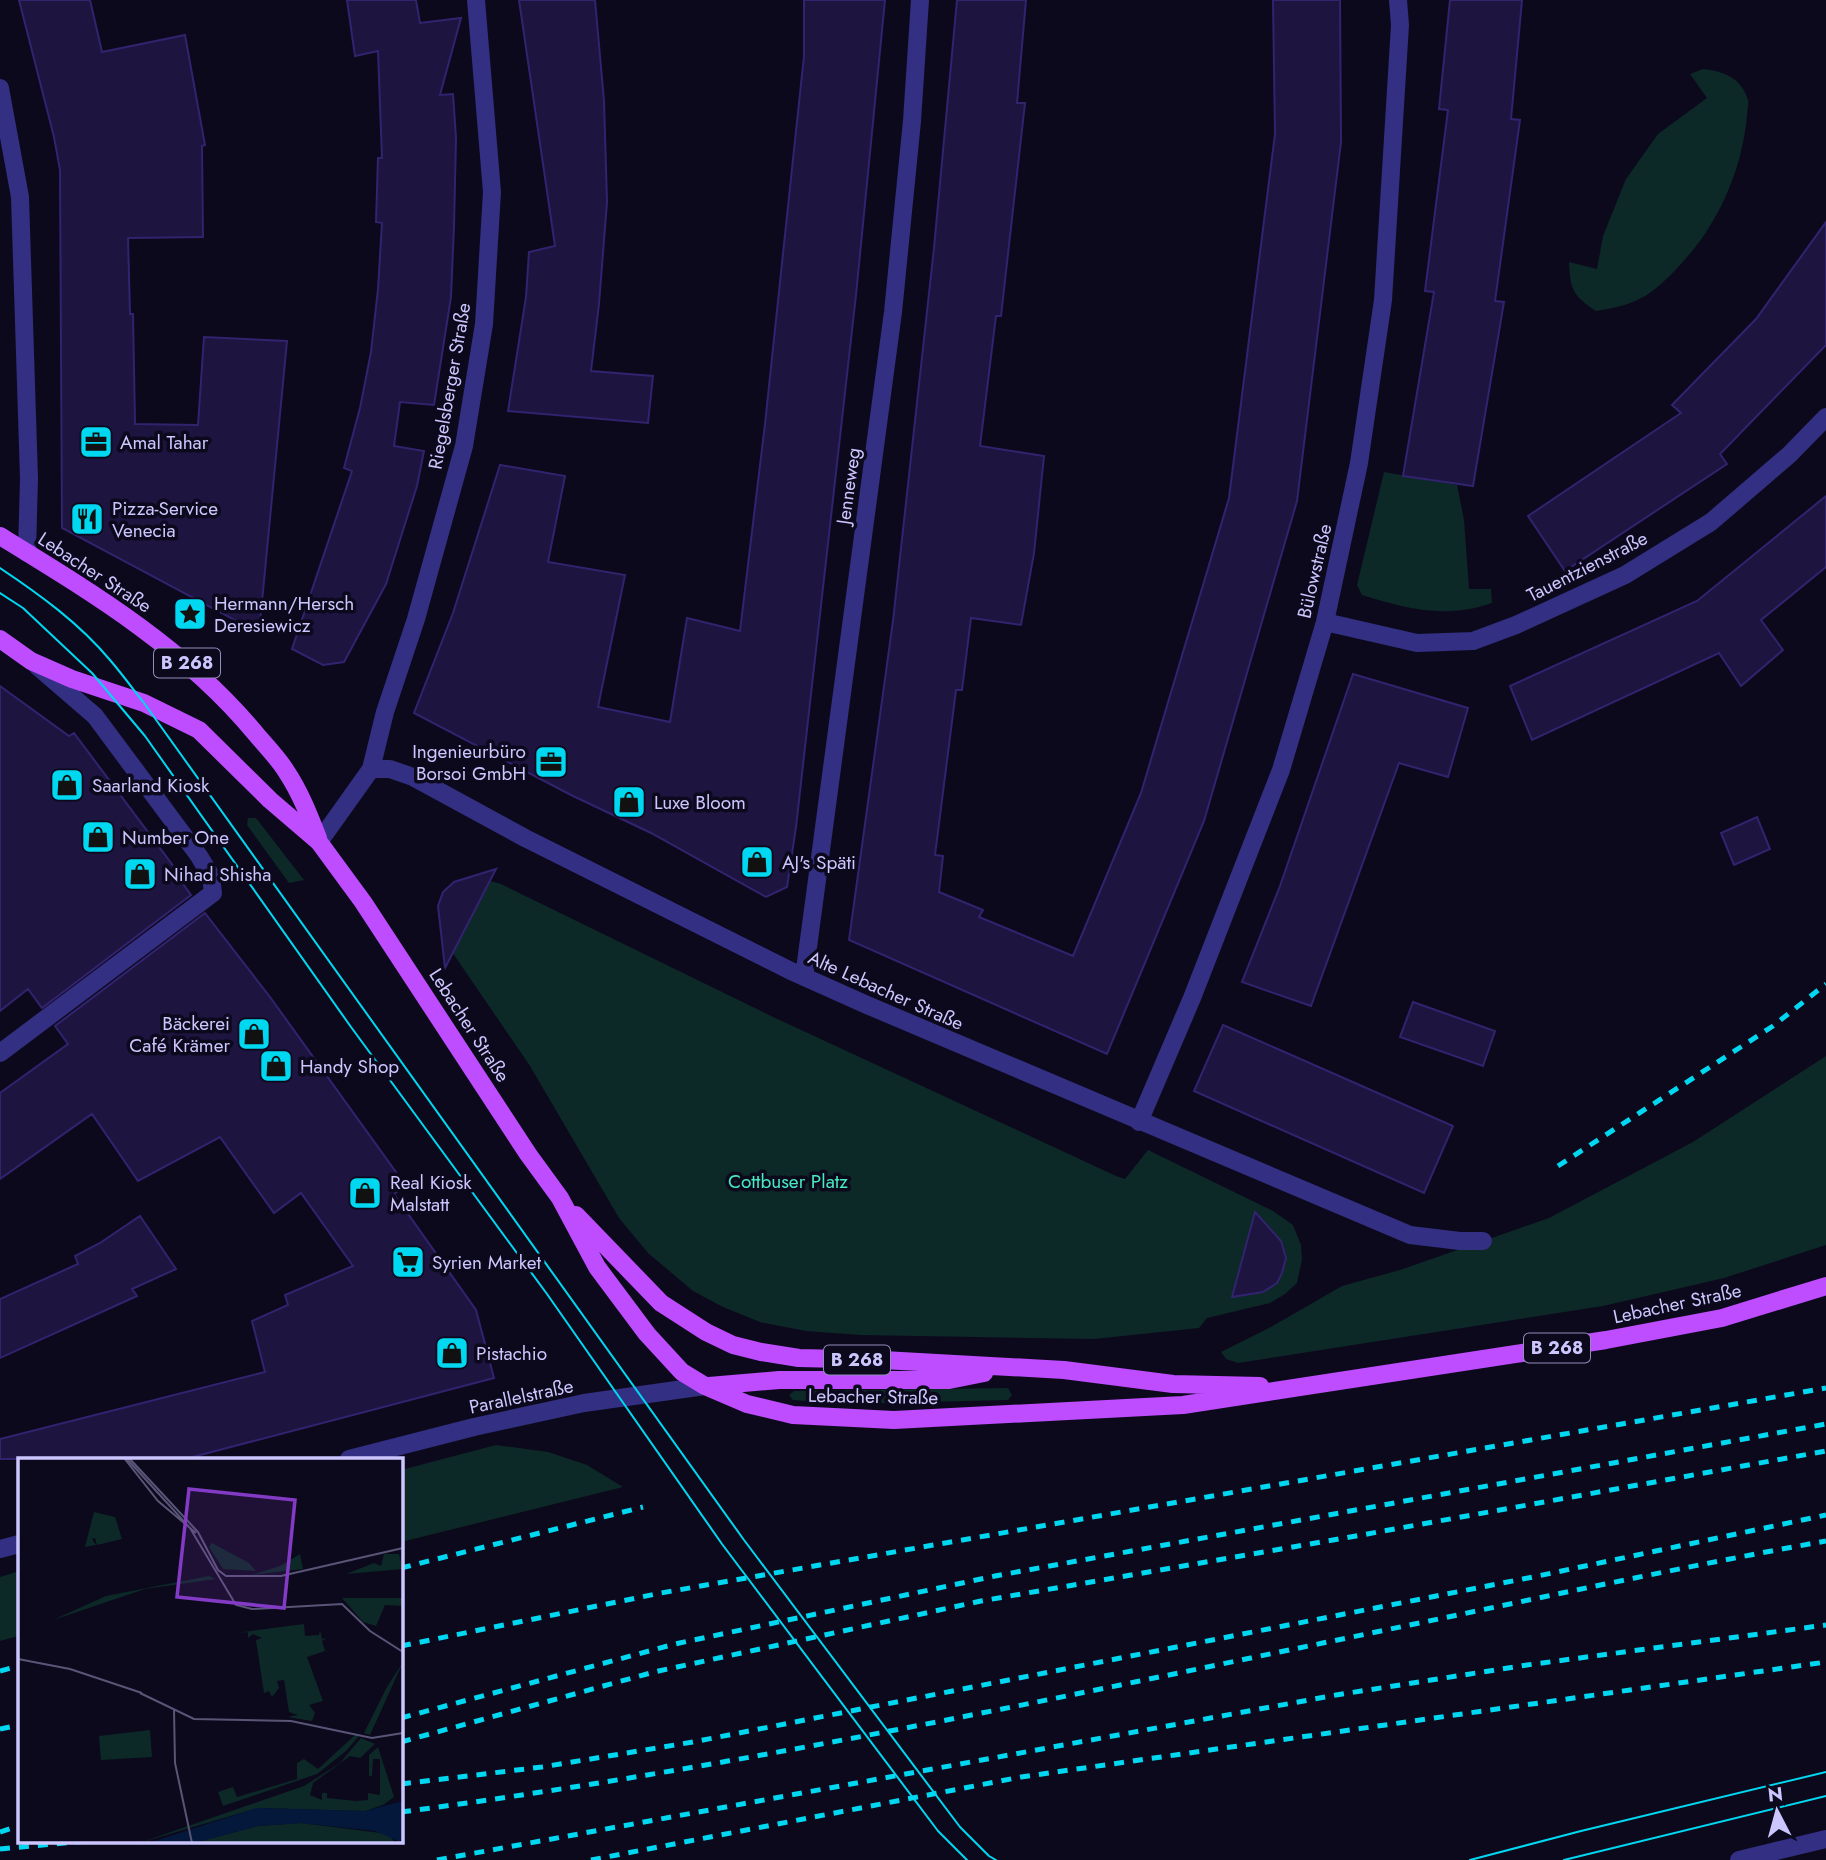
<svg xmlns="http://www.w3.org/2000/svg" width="1826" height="1860" viewBox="0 0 1826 1860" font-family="Jost,sans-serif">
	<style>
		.green { fill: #0c2827 }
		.building { fill: #1d1440; stroke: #32236f; stroke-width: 2 }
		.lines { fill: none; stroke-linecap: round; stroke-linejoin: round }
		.minor { stroke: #332f82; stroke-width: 18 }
		.major { stroke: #bd4dff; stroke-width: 18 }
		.tram { stroke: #00d8f1; stroke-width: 2 }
		.rail { stroke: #00d8f1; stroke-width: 5; stroke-dasharray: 10 9; stroke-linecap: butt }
		.labels { text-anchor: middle; stroke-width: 7; stroke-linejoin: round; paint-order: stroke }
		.shield { fill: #0d091d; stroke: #938dbb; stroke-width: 2 }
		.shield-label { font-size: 18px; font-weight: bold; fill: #ccc6ff }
		.street-label { font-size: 19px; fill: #ccc6ff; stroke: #0d091d }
		.poi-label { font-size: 19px; fill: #ccc6ff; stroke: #0d091d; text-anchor: start }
		.park-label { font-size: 19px; fill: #46ebc2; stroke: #0d091d }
		.inset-road { fill: none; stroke: #595577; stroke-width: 2 }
		.view { fill: #833bc5; fill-opacity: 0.15; stroke: #833bc5; stroke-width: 3.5 }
		.inset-edge { fill: none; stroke: #ccc6ff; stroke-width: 3.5 }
	</style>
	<rect width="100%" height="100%" fill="#0d091d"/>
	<!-- green -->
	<path class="green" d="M1703 69C1723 71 1742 78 1748 100 1749 105 1747 111 1747 116 1743 160 1726 205 1700 241 1686 259 1669 279 1651 292 1635 304 1615 308 1596 311 1573 296 1570 289 1569 262L1597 269 1603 236 1626 179 1658 134 1707 98 1690 74Z
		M1384 472 1457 485 1464 520 1469 589H1491L1492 603C1446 619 1407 609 1362 595L1357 585Z
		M248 818H256L304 880 289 883 247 825Z
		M472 876 501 884 771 1016 1116 1176 1125 1179 1148 1150 1273 1211 1293 1225 1301 1245 1302 1260 1297 1283 1285 1294 1270 1303 1207 1318 1199 1328 1094 1339 860 1335 806 1331 760 1322 723 1307 693 1291 648 1253 619 1218 530 1066 452 952 440 925 438 906 443 892 454 882Z
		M1826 1056V1245L1724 1278 1603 1306 1238 1363 1226 1359 1221 1352 1269 1328 1342 1286 1400 1270 1549 1218 1693 1142Z
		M1008 1388 1012 1395 1008 1400 843 1404 793 1400 789 1395 794 1391Z
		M496 1445 548 1452 587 1465 623 1487 401 1542V1470Z
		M19 1571V1636L0 1641V1577Z"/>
	<!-- building -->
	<path class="building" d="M19 0H90L102 52 185 35 205 145 202 146 203 237 128 238 130 314H133L135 424 198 425 204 337 287 341 259 633 62 528 60 170 54 137Z
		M347 0H416L420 23 461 18 440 95 453 94 456 138 454 226 451 297 434 405 400 402 394 446 424 451 417 486 386 584 344 662 323 665 292 649 352 471 344 468 360 408 371 352 378 289 382 223 376 222 378 158H382L378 51 355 56Z
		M519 0H595L604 101 607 202 599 304 591 371 653 376 648 423 508 411 526 297 529 252 555 246Z
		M804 0H885L856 295 796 827 787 887 766 897 651 833 571 795 414 713 453 613 500 465 565 476 548 562 625 575 598 707 670 722 687 618 740 631 765 424 796 131 804 56Z
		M957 0H1026L1017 103H1025L1001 316H996L980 446 1044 456 1034 553 1021 625 971 618 962 690H956L935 855 943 856 939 892 983 910 979 917 1073 956 1141 793 1229 498 1275 134 1273 0H1340L1341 142 1297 501 1204 821 1107 1054 849 940 893 621 934 248Z
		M1450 0H1522L1511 119 1520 120 1495 301 1504 302 1473 486 1403 476 1434 292 1425 291 1448 110 1439 109Z
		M1826 222V345L1720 454 1727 464 1565 571 1528 516 1681 413 1672 405 1756 319Z
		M1826 496V567L1761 620 1783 650 1741 686 1719 653 1532 740 1510 686 1697 601Z
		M1353 674 1468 708 1448 777 1399 763 1311 1006 1242 982 1280 886Z
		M0 686 69 736 74 733 183 879 181 881 191 895 42 1008 28 989 0 1011Z
		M1757 817 1770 849 1734 865 1721 833Z
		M496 869 445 968 438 906 443 892 454 882Z
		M205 913 270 997 406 1186 394 1194 476 1310 494 1378 185 1459H0V1439L265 1372 252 1321 288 1305 285 1295 353 1266 301 1193 274 1213 220 1137 138 1181 92 1114 0 1179V1093L68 1044 55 1026Z
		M1413 1002 1495 1031 1483 1066 1400 1037Z
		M1223 1025 1453 1126 1424 1193 1194 1091Z
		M1255 1212 1281 1241 1286 1258 1282 1273 1277 1283 1263 1292 1232 1297Z
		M140 1216 176 1269 132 1289 137 1296 0 1358V1299L78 1264 75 1256 100 1243Z"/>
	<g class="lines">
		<!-- minor -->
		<path class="minor" d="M0 88 20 197 29 478 27 553
			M1325 622 1417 643 1473 641 1516 625 1625 575 1711 522 1789 455 1826 417
			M371 769 385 712 416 619 464 446 484 324 492 192 476 0
			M319 842 371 769H390L413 777 525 838 791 971 867 1005 1410 1235 1460 1241H1483
			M804 977 893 312 912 121 920 0
			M0 1053 213 893 211 876 199 856 95 716 37 666
			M1139 1122 1192 998 1281 770 1325 622 1359 463 1383 300 1400 25 1398 0
			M349 1459 474 1427 584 1403 705 1386
			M0 1549 19 1544
			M1739 1860 1826 1839"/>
		<!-- major -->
		<path class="major" d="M0 536C93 593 186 649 256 734 266 746 278 758 286 771 300 792 309 815 318 838
			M0 639 31 661 72 679 144 703 199 730 270 800 319 842 363 902 528 1154 560 1198 597 1267 647 1334 682 1372 705 1386 747 1404 793 1415 894 1420 1183 1405 1606 1340 1722 1318 1826 1286
			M576 1215 661 1303 706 1332 733 1345 761 1352 799 1358 883 1360 1064 1370 1173 1384 1260 1386
			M709 1386 779 1380H949L984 1373"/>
		<!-- tram -->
		<path class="tram" d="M0 568C39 594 79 623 110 660 122 674 133 689 144 703L744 1540 960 1827 989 1856 996 1860
			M0 593 23 608 92 673 145 736 351 1027 547 1294 722 1544 938 1831 967 1860
			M1470 1860 1581 1831 1826 1772
			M1564 1860 1826 1796"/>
		<!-- rail -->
		<path class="rail" d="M1558 1166 1773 1026 1826 984
			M401 1568 643 1507
			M401 1646 661 1593 1826 1388
			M0 1671 19 1666
			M401 1718 675 1644 995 1576 1826 1424
			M0 1729 19 1725
			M401 1742 654 1672 981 1601 1356 1536 1826 1451
			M401 1784 542 1767 693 1742 1538 1576 1826 1515
			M401 1812C729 1769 1052 1699 1376 1632 1526 1601 1675 1568 1826 1541
			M0 1832 19 1826
			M0 1849 87 1841
			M437 1860 1336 1695 1527 1665 1826 1625
			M591 1860 1021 1777 1826 1662"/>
	</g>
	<!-- icons -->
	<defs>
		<symbol id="office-square" viewBox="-11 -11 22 22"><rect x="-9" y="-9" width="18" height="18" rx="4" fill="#00d8f1" stroke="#0d091d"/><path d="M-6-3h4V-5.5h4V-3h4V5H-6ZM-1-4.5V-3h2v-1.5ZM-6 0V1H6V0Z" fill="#111"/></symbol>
		<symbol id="restaurant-square" viewBox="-11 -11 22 22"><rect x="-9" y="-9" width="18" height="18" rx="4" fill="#00d8f1" stroke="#0d091d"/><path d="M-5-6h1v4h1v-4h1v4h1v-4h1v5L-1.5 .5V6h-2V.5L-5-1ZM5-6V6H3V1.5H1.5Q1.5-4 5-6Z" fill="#111"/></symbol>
		<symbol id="sight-square" viewBox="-11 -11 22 22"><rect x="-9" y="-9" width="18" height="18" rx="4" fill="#00d8f1" stroke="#0d091d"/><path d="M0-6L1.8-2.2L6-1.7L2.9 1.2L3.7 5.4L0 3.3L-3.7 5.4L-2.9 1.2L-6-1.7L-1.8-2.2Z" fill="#111"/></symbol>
		<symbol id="shop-square" viewBox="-11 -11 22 22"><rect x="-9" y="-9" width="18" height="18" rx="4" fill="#00d8f1" stroke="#0d091d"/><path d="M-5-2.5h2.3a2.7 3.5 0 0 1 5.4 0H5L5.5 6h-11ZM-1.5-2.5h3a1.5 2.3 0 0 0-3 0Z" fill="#111"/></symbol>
		<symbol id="supermarket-square" viewBox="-11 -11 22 22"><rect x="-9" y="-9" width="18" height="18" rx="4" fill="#00d8f1" stroke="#0d091d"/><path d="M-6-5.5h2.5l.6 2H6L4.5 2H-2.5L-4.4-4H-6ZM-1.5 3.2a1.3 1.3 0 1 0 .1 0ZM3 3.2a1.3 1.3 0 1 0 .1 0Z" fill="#111"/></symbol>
	</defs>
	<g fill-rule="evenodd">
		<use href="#office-square" x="77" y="423" width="38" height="38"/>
		<use href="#restaurant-square" x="68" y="500" width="38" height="38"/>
		<use href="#sight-square" x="171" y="595" width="38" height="38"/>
		<use href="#office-square" x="532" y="743" width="38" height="38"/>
		<use href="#shop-square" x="48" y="766" width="38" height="38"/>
		<use href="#shop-square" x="610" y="783" width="38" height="38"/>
		<use href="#shop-square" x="79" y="818" width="38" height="38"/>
		<use href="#shop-square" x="738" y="843" width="38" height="38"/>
		<use href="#shop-square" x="121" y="855" width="38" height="38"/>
		<use href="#shop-square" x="235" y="1015" width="38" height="38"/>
		<use href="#shop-square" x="257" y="1047" width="38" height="38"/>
		<use href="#shop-square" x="346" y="1174" width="38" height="38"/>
		<use href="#supermarket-square" x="389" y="1243" width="38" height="38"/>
		<use href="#shop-square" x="433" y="1334" width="38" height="38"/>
	</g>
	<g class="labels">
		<!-- shield labels -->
		<g class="shield">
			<rect x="154" y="648.5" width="66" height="29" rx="5"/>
			<rect x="1524" y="1333.5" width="66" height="29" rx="5"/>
			<rect x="824" y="1345.5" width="66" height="29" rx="5"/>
		</g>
		<g class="shield-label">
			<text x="187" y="669">B 268</text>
			<text x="1557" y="1354">B 268</text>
			<text x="857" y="1366">B 268</text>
		</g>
		<!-- street labels -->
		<g class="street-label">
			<text transform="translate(449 386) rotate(-80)" y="7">Riegelsberger Straße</text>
			<text transform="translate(848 486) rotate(-82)" y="7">Jenneweg</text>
			<text transform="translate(1587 566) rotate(-27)" y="7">Tauentzienstraße</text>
			<text transform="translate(1314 571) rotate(-77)" y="7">Bülowstraße</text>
			<text transform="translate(95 572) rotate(33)" y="7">Lebacher Straße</text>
			<text transform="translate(886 990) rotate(24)" y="7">Alte Lebacher Straße</text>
			<text transform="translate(470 1025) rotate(57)" y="7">Lebacher Straße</text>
			<text transform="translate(1677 1303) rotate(-12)" y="7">Lebacher Straße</text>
			<text transform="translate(521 1396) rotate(-12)" y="7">Parallelstraße</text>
			<text transform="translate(873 1396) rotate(1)" y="7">Lebacher Straße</text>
		</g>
		<!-- poi labels -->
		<g class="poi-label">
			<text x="120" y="449">Amal Tahar</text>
			<text x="112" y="515">Pizza-Service<tspan x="112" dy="22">Venecia</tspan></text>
			<text x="214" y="610">Hermann/Hersch<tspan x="214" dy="22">Deresiewicz</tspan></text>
			<text x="526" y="758" text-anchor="end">Ingenieurbüro<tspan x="526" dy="22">Borsoi GmbH</tspan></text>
			<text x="92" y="792">Saarland Kiosk</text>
			<text x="654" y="809">Luxe Bloom</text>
			<text x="122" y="844">Number One</text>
			<text x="782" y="869">AJ's Späti</text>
			<text x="164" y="881">Nihad Shisha</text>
			<text x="230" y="1030" text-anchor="end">Bäckerei<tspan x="230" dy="22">Café Krämer</tspan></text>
			<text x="300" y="1073">Handy Shop</text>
			<text x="390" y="1189">Real Kiosk<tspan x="390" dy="22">Malstatt</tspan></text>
			<text x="432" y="1269">Syrien Market</text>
			<text x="476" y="1360">Pistachio</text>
		</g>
		<!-- park labels -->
		<g class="park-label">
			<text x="788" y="1188">Cottbuser Platz</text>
		</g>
	</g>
	<!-- overview -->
	<g transform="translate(18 1458)">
		<rect width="385" height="385" fill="#0d091d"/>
		<path d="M76 54 97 59 104 81 79 87 77 80 74 81 78 87 67 89ZM194 85 231 105 238 113 205 111 191 89ZM282 96 285 111 234 117 262 108ZM366 96H381L385 111 328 116 356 105 363 108ZM191 118 198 121 127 131 35 162 88 138ZM324 140H385V148L367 147 358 168 345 164ZM286 166 287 178 301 177 302 172 304 181 309 180 304 183 307 193 289 199 305 243 291 247 297 255 294 263 270 259 280 257 271 254 266 222 259 223 261 230 254 239 251 233 246 235 238 182 244 180 235 176 230 180V174L218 175ZM385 204 352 277 346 275 369 229ZM132 272 134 299 83 302 81 278ZM337 277 341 278 328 293 299 316 205 348 200 334 215 329 219 339 279 321V305L286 301 300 311ZM343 280 357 286 342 300 332 298 295 325 292 337 304 342V335H309V340L338 343 350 342V335L362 337V301H355L354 318H351V297L360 289 376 339 365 347 347 353 240 350 121 385 286 328 322 305ZM283 365 371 376 377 385H176L240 368Z" fill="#0c2827"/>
		<path d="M385 343V385L357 373 283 365 240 368 176 385H131L239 350 347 353Z" fill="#04183c"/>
		<path class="inset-road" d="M106 0 140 43 178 75M108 0 172 70 218 147 234 151 324 146 352 173 385 194M111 0 180 74 200 112 208 118H263L385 90M0 201 52 211 124 235M122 235 176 261 273 263 354 280 385 275M156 252 157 305 174 385"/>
		<path class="view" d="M171 31 277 42 266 150 159 139Z"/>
		<rect width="385" height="385" class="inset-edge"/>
	</g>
	<!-- north arrow -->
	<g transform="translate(1777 1811) rotate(354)" stroke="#0d091d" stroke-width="5" paint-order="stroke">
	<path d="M0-5L12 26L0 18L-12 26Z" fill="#ccc6ff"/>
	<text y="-10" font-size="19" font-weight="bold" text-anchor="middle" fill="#ccc6ff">N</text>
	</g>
</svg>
